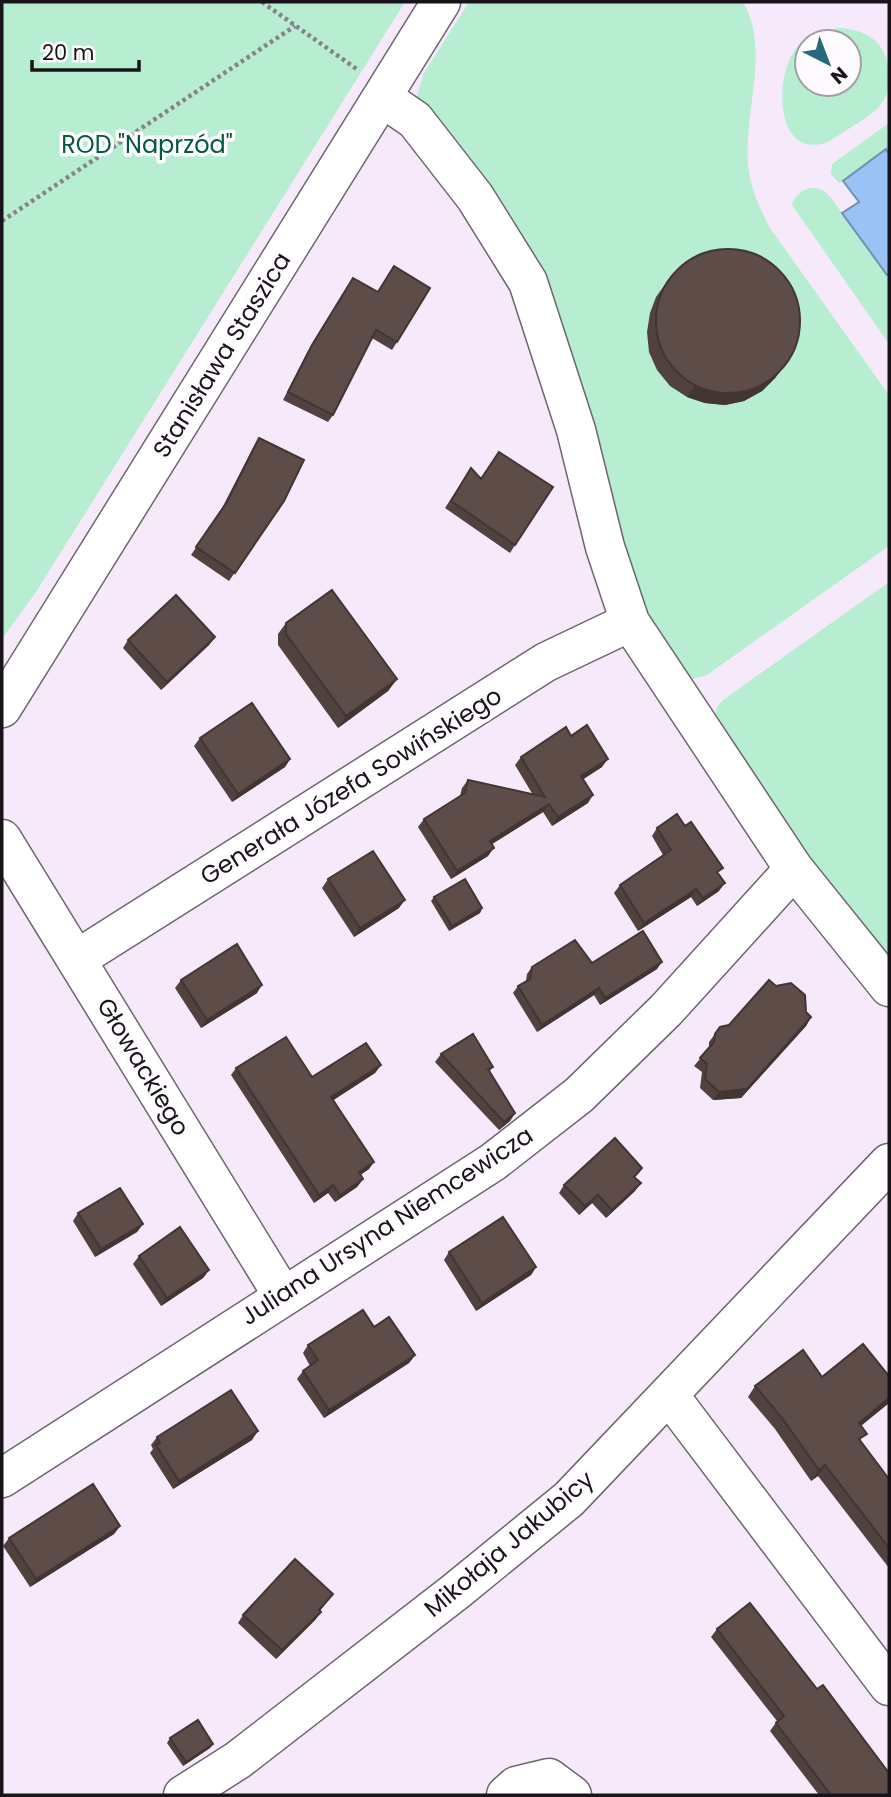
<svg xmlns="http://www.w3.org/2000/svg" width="891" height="1797" viewBox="0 0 891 1797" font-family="Poppins,sans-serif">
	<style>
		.green { fill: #b7eed1; fill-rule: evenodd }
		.water { fill: #9bc2f4; stroke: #748eb3; stroke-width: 2 }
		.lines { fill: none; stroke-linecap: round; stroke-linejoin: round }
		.minor-casing { stroke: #6f6572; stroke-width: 41 }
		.path { stroke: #89818c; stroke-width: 4.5; stroke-dasharray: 3.5 3.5; stroke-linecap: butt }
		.minor { stroke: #fff; stroke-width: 38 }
		.wall { fill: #51413f }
		.shaded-wall { fill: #423533 }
		.building { fill: #5e4c49; stroke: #423533; stroke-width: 2 }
		.labels { text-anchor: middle; stroke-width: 7; stroke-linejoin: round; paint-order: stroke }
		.park-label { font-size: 24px; fill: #015a3c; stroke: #fefbfe }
		.street-label { font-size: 24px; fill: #18141a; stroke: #fefbfe }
	</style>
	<rect width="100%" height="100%" fill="#f6eafa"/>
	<!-- green -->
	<path class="green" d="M2 2H405L36 592 2 639Z
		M469 2H743C772 51 741 118 749 172 752 192 761 210 770 228L889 395V546L707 675 693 679 680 675 651 634 494 206 417 96 424 73Z
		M838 28C870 29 889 45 889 78 889 89 886 99 878 108 864 121 844 131 828 142 773 162 774 71 798 46 808 35 824 32 838 28ZM807 42H849V84H807Z
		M889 123V344L792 205C795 192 811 183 824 191 831 196 837 207 842 213L858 202 843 181 839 183 831 174 832 164Z
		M889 582V970L802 862 714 719 717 707 723 700Z"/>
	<!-- water -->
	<path class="water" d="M886 149 889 154V273L887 275 842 213 859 202 843 181Z"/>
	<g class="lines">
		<defs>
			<path id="minor" d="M383 98 415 120 475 197 528 282 576 430 605 547 630 622 794 869 889 987
				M2 708 441 2
				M2 839 283 1296
				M77 959 546 662 630 622
				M669 1395 889 1686
				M2 1478 493 1162 579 1095 666 1010 794 869
				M183 1795 238 1760 455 1592 569 1499 889 1163
				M506 1795 516 1786 549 1778 572 1795"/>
		</defs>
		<!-- minor casing -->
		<use href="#minor" class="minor-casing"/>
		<!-- path -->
		<path class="path" d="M262 2 358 70
			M2 221 295 26"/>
		<!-- minor -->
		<use href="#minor" class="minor"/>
	</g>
	<!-- wall -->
	<path class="wall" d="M394 266 397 342 392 350 372 338 333 415 328 422 283 400 307 353 353 278 377 292Z
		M674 272 776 377 762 391 744 401 725 405 705 403 687 397 670 386 657 370 649 352 647 332 650 313 656 297Z
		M259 438 284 501 229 581 191 555 221 510 254 446Z
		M471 468 515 545 510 553 445 508Z
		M286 623 397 679 388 691 338 728 278 645V634Z
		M215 637 209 645 161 690 123 648 128 640Z
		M571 736 602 767 583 779 588 803 552 826 543 812 492 844 488 856 451 879 418 827 424 819 460 796 462 788 468 780 533 795 515 765 521 757Z
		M200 738 290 759 285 767 232 802 194 746Z
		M657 828 719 874V891L697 906 691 897 638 931 614 893 620 885 663 855 652 836Z
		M328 879 399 908 354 937 322 888Z
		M434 897 482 908 480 913 449 931 431 901Z
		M592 963 657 969 600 1005 594 995 537 1032 513 993 518 986 526 981 527 974 532 967Z
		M181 980 257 993 201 1028 175 988Z
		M806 1012 811 1017 806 1026 741 1098 713 1100 700 1088 702 1072 694 1066 709 1048V1042L715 1034Z
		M441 1054 493 1067 489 1072 515 1113 510 1121 499 1130 435 1062Z
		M381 1065 375 1073 333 1100 369 1169 360 1175 363 1179 357 1187 335 1202 328 1193 314 1203 231 1075 236 1068 312 1077Z
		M635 1178V1191L606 1218 592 1203 579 1215 559 1193 564 1185Z
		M78 1213 143 1224 137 1232 95 1257 73 1221Z
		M449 1252 536 1267 531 1275 476 1311 444 1260Z
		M139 1256 209 1270 203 1278 161 1306 133 1264Z
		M374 1327 415 1355 409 1363 324 1418 297 1379 303 1371 310 1366 303 1353 308 1345Z
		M822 1377 889 1403 861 1426V1442L889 1479V1568L818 1476 811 1481 775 1429 748 1397 755 1386Z
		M157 1437 252 1440 173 1489 150 1453 153 1449 151 1445Z
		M120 1526 114 1534 30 1587 3 1546 9 1538Z
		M333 1594 320 1611 321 1612 315 1620 276 1659 238 1623 243 1615Z
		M717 1629 817 1689 889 1795H819L770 1731 777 1721 711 1637Z
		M170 1738 213 1744 210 1748 183 1766 167 1743Z"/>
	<!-- shaded-wall -->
	<path class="shaded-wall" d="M784 366 776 377 762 391 744 401 725 405 705 403 687 397 695 386Z
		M215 637 209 645 161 690 167 682Z
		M397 679 388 691 338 728 346 716Z
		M290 759 285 767 232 802 238 794Z
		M608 759 602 767 576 784 581 776Z
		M593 795 588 803 552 826 558 817Z
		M549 804 543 812 484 849 490 841Z
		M494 848 488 856 451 879 457 871Z
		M725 883 719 891 697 906 703 898Z
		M696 889 691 897 638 931 644 923Z
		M405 900 399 908 354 937 360 928Z
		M482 908 480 913 449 931 452 926Z
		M662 962 657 969 600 1005 605 998Z
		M262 985 257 993 201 1028 207 1020Z
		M599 988 594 995 537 1032 542 1025Z
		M811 1017 806 1026 741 1098 713 1100 719 1092Z
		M381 1065 375 1073 326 1105 331 1097Z
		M515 1113 510 1121 499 1130 504 1122Z
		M374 1162 369 1169 353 1180 359 1172Z
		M363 1179 357 1187 335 1202 340 1195Z
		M641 1183 635 1191 606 1218 612 1210Z
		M333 1185 328 1193 314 1203 319 1195Z
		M598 1195 592 1203 579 1215 585 1206Z
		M143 1224 137 1232 95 1257 101 1249Z
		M536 1267 531 1275 476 1311 482 1303Z
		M209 1270 203 1278 161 1306 167 1298Z
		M415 1355 409 1363 324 1418 329 1410Z
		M889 1398V1403L851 1433 859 1423Z
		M258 1431 252 1440 173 1489 179 1481Z
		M825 1465 818 1476 811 1481 819 1470Z
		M120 1526 114 1534 30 1587 36 1579Z
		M321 1612 315 1620 276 1659 282 1650Z
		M213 1744 210 1748 183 1766 186 1762Z"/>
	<!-- building -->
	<path class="building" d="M656 321a72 72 0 1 1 144 0a72 72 0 1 1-144 0Z
		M394 266 430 288 397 342 376 330 333 415 288 392 312 345 353 278 378 292Z
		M259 438 304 460 284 501 235 573 196 547 227 502Z
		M499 452 553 487 515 545 451 501 471 468 481 479Z
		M332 590 397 679 346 716 286 634V623Z
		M176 595 215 637 167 682 128 640Z
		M252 703 290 759 238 794 200 738Z
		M587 725 608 759 581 776 593 795 558 817 549 804 490 841 494 848 457 871 424 819 465 793 468 780 545 797 521 757 566 727 571 736Z
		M677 814 685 826 691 822 723 868 717 872 725 883 703 898 696 889 644 923 620 885 671 850 657 828Z
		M373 851 405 900 360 928 328 879Z
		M465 879 482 908 452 926 434 897Z
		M643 931 662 962 605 998 599 988 542 1025 518 986 530 979 532 967 575 940 592 963Z
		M237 944 262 985 207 1020 181 980Z
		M769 980 776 986 791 983 805 995 806 1012 811 1017 747 1089 719 1092 705 1079 707 1064 700 1058 714 1042 715 1034 720 1027 729 1025Z
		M473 1034 493 1067 488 1069 515 1113 504 1122 441 1054Z
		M286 1037 312 1077 366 1043 381 1065 331 1097 374 1162 359 1172 363 1179 340 1195 333 1185 319 1195 236 1068Z
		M615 1138 642 1168 634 1177 641 1183 612 1210 598 1195 585 1206 564 1185Z
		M120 1188 143 1224 101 1249 78 1213Z
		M503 1217 536 1267 482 1303 449 1252Z
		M180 1227 209 1270 167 1298 139 1256Z
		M363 1310 374 1327 389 1317 415 1355 329 1410 303 1371 318 1360 308 1345Z
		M863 1344 889 1376V1398L859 1423 867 1434 859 1439 889 1479V1548L825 1465 819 1470 782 1418 755 1386 803 1350 822 1377Z
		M231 1390 258 1431 179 1481 156 1445 160 1443 157 1437Z
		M93 1484 120 1526 36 1579 9 1538Z
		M295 1559 333 1594 319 1610 321 1612 282 1650 243 1615Z
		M750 1603 817 1689 823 1685 889 1773V1795H831L776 1723 784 1716 717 1629Z
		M198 1720 213 1744 186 1762 170 1738Z"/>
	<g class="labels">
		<!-- park labels -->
		<g class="park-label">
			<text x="147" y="153">ROD "Naprzód"</text>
		</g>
		<!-- street labels -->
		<g class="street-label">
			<text transform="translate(222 355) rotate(-58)" y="8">Stanisława Staszica</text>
			<text transform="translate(351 786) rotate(-32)" y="8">Generała Józefa Sowińskiego</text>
			<text transform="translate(143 1067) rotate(59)" y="8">Głowackiego</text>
			<text transform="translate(387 1226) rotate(-33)" y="8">Juliana Ursyna Niemcewicza</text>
			<text transform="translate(509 1544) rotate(-40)" y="8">Mikołaja Jakubicy</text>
		</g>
	</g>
	<!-- border -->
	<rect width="891" height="1797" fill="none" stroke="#18141a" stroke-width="7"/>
	<!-- north arrow -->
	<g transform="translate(828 63) rotate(138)"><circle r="33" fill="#fefbfe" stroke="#a29fa3" stroke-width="2"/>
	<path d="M0-5L12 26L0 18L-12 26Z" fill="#29697e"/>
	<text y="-10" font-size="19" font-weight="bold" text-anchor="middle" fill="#18141a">N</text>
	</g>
	<!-- scale -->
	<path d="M32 60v10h107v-10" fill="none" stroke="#18141a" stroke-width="3.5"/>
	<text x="42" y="60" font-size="21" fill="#18141a" stroke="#fefbfe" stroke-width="5" paint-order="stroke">20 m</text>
</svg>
